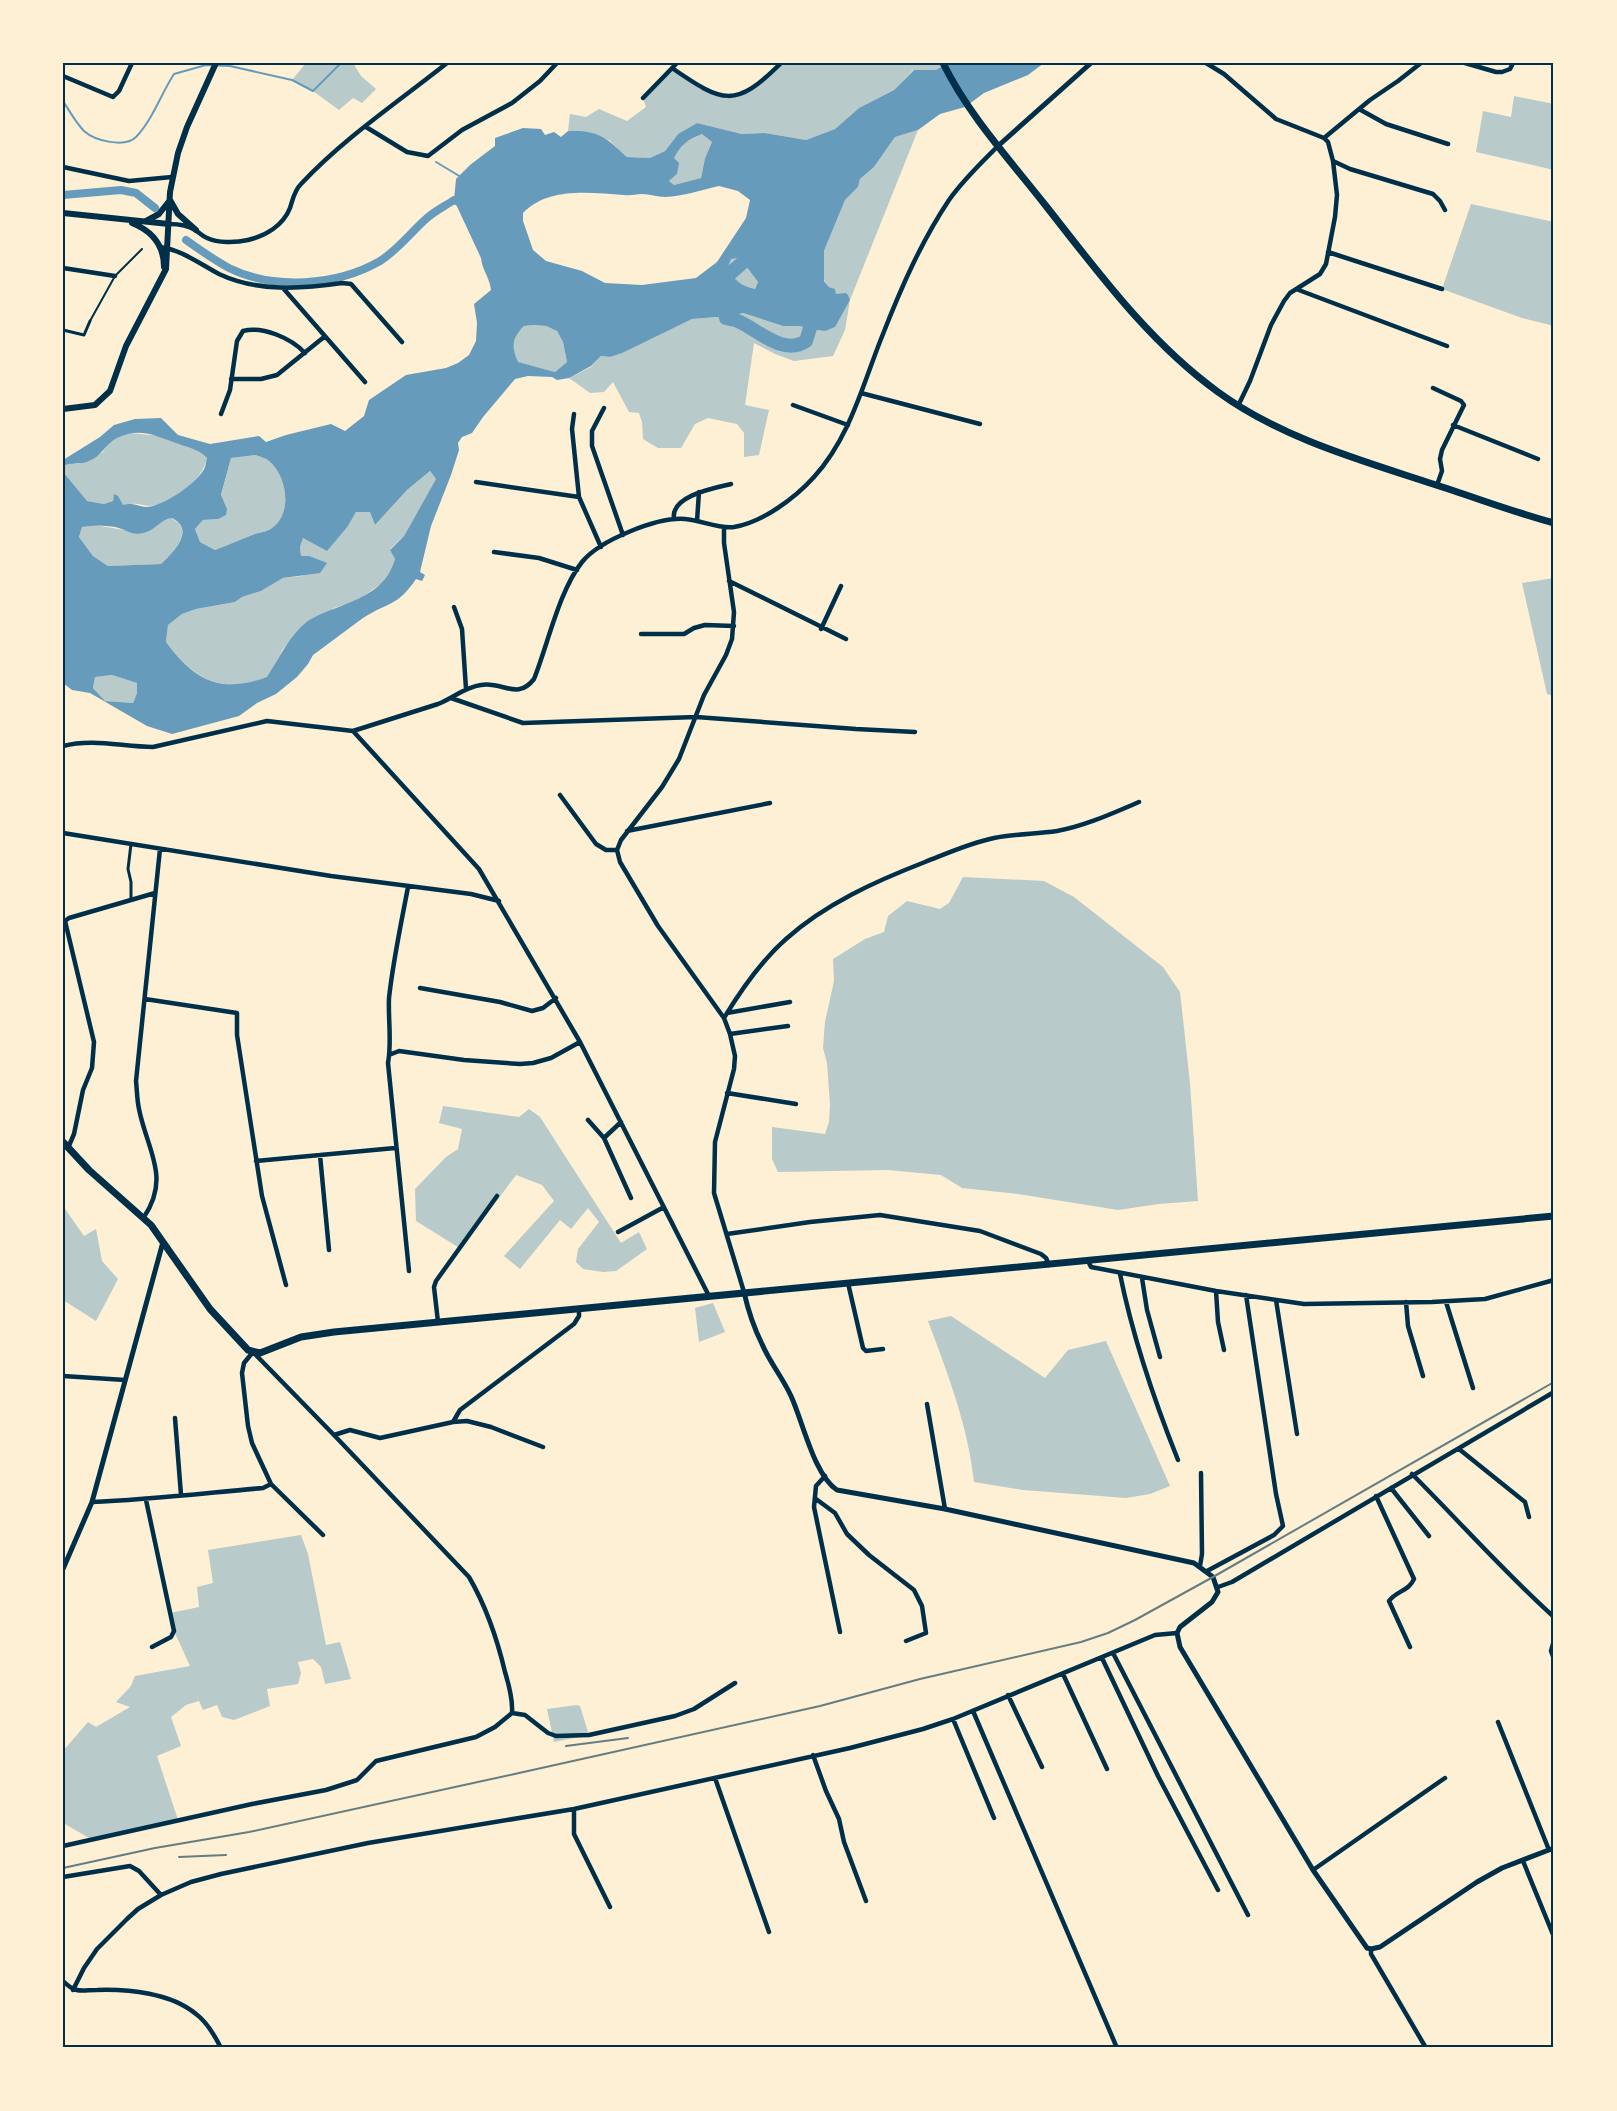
<svg xmlns="http://www.w3.org/2000/svg" width="1617" height="2111" viewBox="0 0 1617 2111" font-family="'Zilla Slab',serif">
	<style>
		.green { fill: #b9caca }
		.water { fill: #669bbc; fill-rule: evenodd }
		.lines { fill: none; stroke-linecap: round; stroke-linejoin: round }
		.stream { stroke: #669bbc; stroke-width: 2 }
		.canal { stroke: #669bbc; stroke-width: 8 }
		.river { stroke: #669bbc; stroke-width: 14 }
		.service { stroke: #003049; stroke-width: 2 }
		.pedestrian { stroke: #003049; stroke-width: 3 }
		.minor { stroke: #003049; stroke-width: 4.5 }
		.tertiary { stroke: #003049; stroke-width: 5 }
		.secondary { stroke: #003049; stroke-width: 6 }
		.primary { stroke: #003049; stroke-width: 7 }
		.rail { stroke: #657d81; stroke-width: 2 }
		.neatline { fill: none; stroke: #003049; stroke-width: 2 }
	</style>
	<rect width="100%" height="100%" fill="#fdf0d5"/>
	<!-- green -->
	<path class="green" d="M306 63H353L361 76 376 89 362 103 353 98 339 110 313 91 292 80Z
		M781 63H948L936 70H913L894 90 859 108 835 129 806 140 765 133 742 134 697 123 678 134 665 151 650 158 627 157 609 140 568 131 570 114 586 117 599 109 627 121 646 107 643 98 672 68C694 83 721 105 749 91 760 85 771 71 781 63Z
		M1514 96 1554 104V170L1476 152 1483 111 1511 117Z
		M918 130 850 300 845 330 833 356 794 361 775 354 754 343 745 405 769 410 759 455 744 457V433L737 424 708 418 695 424 681 448H658L643 439 642 422 639 413 629 412 613 382 604 392 590 393 569 378 591 367 601 356 610 357 692 319 717 317 723 319 743 313 783 326H799L816 330 825 331 839 318 850 300 846 294H836L834 289 829 287 824 280V251L845 200 858 187 860 179 874 167 895 137Z
		M702 134 712 142 705 158 701 178 674 185 669 181 677 174C676 170 674 163 674 159 675 146 692 138 702 134Z
		M1471 204 1554 222V326L1522 318 1442 289Z
		M740 258 758 282 755 289C740 286 735 281 728 268L731 259Z
		M534 325 546 326 557 331 563 342 567 362 555 372 517 362C511 347 512 338 524 326Z
		M130 433 161 436 174 442 201 451 207 458C203 479 177 499 156 505 149 507 144 505 138 504 133 503 127 505 123 505L114 495 113 501 104 504 86 501 63 473V466L70 463 78 464 103 452 107 444 118 437Z
		M256 455C260 457 266 458 269 461 287 476 293 513 272 528 267 532 261 532 255 534 241 539 229 545 215 550L200 542 195 529 203 520 218 519 227 509 221 496 231 458Z
		M430 471 436 479 404 536 390 549 395 559 393 568 382 583 357 601 334 608 292 640 283 649 268 677C220 694 196 681 166 642L168 625 182 614 196 609 235 602 242 597 261 591 283 578 303 576 300 547 303 538 314 543 348 526 356 512H370L375 525 407 490Z
		M171 518C196 530 173 553 161 564L108 566 93 556 79 537 82 527 95 525 124 530 154 528 164 519Z
		M1554 578V696L1547 694 1522 583Z
		M112 675 137 683V693L133 703 105 701 93 688 95 677Z
		M963 877 1044 881 1074 897 1163 967 1180 992 1190 1083 1198 1201 1159 1204 1118 1210 1018 1194 962 1188 941 1175 888 1170 778 1172 772 1159V1127L825 1134 829 1122 830 1104 827 1063 823 1048 825 1022 834 981 833 959 865 939 884 932 888 916 907 901 940 909 949 903Z
		M443 1106 519 1117 529 1109 540 1117 621 1243 639 1232 647 1249 616 1271 603 1272 583 1269 576 1262 578 1249 599 1222 588 1208 571 1229 560 1220 520 1269 504 1256 554 1201 542 1185 516 1175 461 1249 416 1221 415 1189 446 1157 458 1149 462 1129 439 1123Z
		M63 1206 84 1236 96 1229 102 1261 118 1279 96 1321 63 1300Z
		M713 1303 725 1332 699 1342 695 1308Z
		M951 1316 1045 1378 1068 1350 1106 1341 1170 1486 1150 1494 1126 1498 1023 1490 974 1482C968 1426 948 1374 928 1321Z
		M301 1535 308 1554 326 1645 340 1642 351 1679 325 1684 321 1667 313 1659 298 1662 301 1673 298 1684 267 1689 270 1706 234 1720 222 1717 217 1705 203 1710 199 1701 186 1705 171 1717 181 1746 157 1756 178 1820 91 1839 63 1823V1751L88 1722 96 1727 130 1707 116 1702 131 1686 135 1676 190 1666 174 1631 170 1613 199 1607 197 1587 213 1583 208 1550Z
		M577 1705 580 1706 589 1735 554 1742 547 1709Z"/>
	<!-- water -->
	<path class="water" d="M948 63H1044L1028 75 984 93 965 107 940 114 918 130 895 137 874 167 860 179 858 187 845 200 824 251V281L829 287 835 289 836 294 846 293 848 295 850 300 835 327 825 331 816 330 799 326H783L743 313 723 319 717 317 692 319 622 353 610 357 601 356 591 366 569 378 557 380 552 377 528 376 515 379 483 417 472 433 462 437 458 443 459 450 451 475 431 526 420 572 425 575 422 581 416 579C397 607 388 602 363 618 346 630 330 643 313 655L308 664 297 677 276 694 257 703 239 716 172 734 147 726 90 693 72 690 63 683V472L87 501 104 504 113 501 114 494 118 496 123 505C133 502 137 506 146 507 163 507 199 482 205 467 206 464 206 461 207 458 199 449 189 448 179 444 158 437 140 426 117 438 105 444 102 456 89 461 80 465 71 462 63 466V460L100 437 114 425 135 419 161 418 178 435 210 444 259 436 266 442 286 435 331 424 345 431 364 416 369 400 406 375 446 368 458 363 469 355 476 341 477 323 474 304 491 290C490 278 482 270 481 258L454 200 456 179 470 165 495 146V138L523 128 541 129 545 135 554 132 561 137 568 131C598 130 606 137 627 157L650 158 665 151 678 134 697 123 742 134 765 133 806 140 835 129 859 108 894 90 914 70H936ZM702 134 712 142 705 158 701 178 674 185 669 181 677 174 679 163 674 158C680 145 689 139 702 134ZM719 186 738 191 750 200 746 218 717 262 696 278 642 285 605 283 582 271 546 261 533 250 523 221V213C549 186 591 193 624 195 630 196 636 194 642 194 650 194 657 197 665 197 683 196 702 190 719 186ZM740 258 758 282 755 289C741 286 735 281 728 268L731 259ZM534 325 546 326 557 331 563 342 567 362 555 372 518 362C511 347 512 338 524 326ZM256 455C260 457 266 458 269 461 287 476 293 513 272 528 267 532 261 532 255 534 241 539 229 545 215 550L200 542 195 529 203 520 218 519 226 515 227 509 221 495 231 458ZM430 471 436 479 404 536 390 550 395 559C383 601 339 602 308 621 291 633 278 660 267 677 220 694 195 681 166 642L168 625 182 614 196 609 235 602 242 597 261 591 283 578 320 573 327 563 309 556H301L300 547 303 538 327 551 348 526 356 512H370L375 525 407 490ZM172 518C196 530 173 553 161 564L108 566 93 556 79 537 82 527C93 525 104 525 115 527 125 529 132 536 143 533 155 531 160 519 172 518ZM112 675 137 683V693L133 703 105 701 93 688 95 677Z"/>
	<g class="lines">
		<!-- stream -->
		<path class="stream" d="M63 101C69 110 76 123 84 131 95 141 125 148 136 137 153 119 161 94 174 74L206 65 230 66 292 80 313 91 341 63
			M436 162 461 177"/>
		<!-- canal -->
		<path class="canal" d="M63 195 121 190 136 193 155 208
			M186 240C200 250 214 260 229 268 273 290 337 286 380 261 399 249 411 232 427 218 435 211 445 206 454 200L464 204"/>
		<!-- river -->
		<path class="river" d="M717 285 757 250
			M726 318C731 319 736 320 740 322 759 331 784 356 806 341L810 328"/>
		<!-- service -->
		<path class="service" d="M90 321 115 276 142 249"/>
		<!-- pedestrian -->
		<path class="pedestrian" d="M63 330 84 335 90 321
			M131 899V882L128 869 131 844"/>
		<!-- minor -->
		<path class="minor" d="M1206 63 1224 74 1276 119 1324 138 1370 100 1398 81 1421 63
			M1465 63 1496 72H1502L1510 69 1513 63
			M672 68C723 103 735 109 781 63
			M63 76 113 97 119 91 132 63
			M643 98 677 63
			M1359 109 1386 124 1448 144
			M366 127 407 152 428 156 462 130 512 103 540 81 557 63
			M1333 161 1350 169 1433 194 1440 201 1445 210
			M63 167 129 181 172 177
			M169 224C178 224 188 225 195 230 199 232 202 236 207 238 218 243 235 243 248 240 265 236 283 226 290 208 293 199 294 191 301 184 344 138 398 102 447 63
			M160 247C182 250 200 264 219 274 257 292 301 289 342 283L351 284 402 342
			M1328 252 1442 289
			M63 268 115 276
			M283 288 365 382
			M1296 289 1447 346
			M231 379H261L277 375 324 337
			M1433 388 1461 401 1464 405 1442 450 1440 459 1442 471 1437 485
			M861 393 980 424
			M793 405 848 425
			M1238 406 1250 381 1271 325 1284 301 1290 293 1320 274 1326 264 1335 217 1337 195 1333 161 1328 142 1324 138
			M604 408 592 431V446L623 535
			M221 414 230 390 237 341 243 331C263 326 291 338 305 353
			M574 414 572 429 579 497 601 547
			M1453 425 1538 459
			M476 482 579 497
			M674 519C670 496 714 488 731 484
			M697 521 699 492
			M724 527V543L734 612 732 639 726 655 704 695 679 759 662 787 621 840 617 850 620 862 658 926 724 1018 730 1034 735 1056 734 1069 715 1142 714 1193 744 1292
			M494 552 539 558 577 570
			M729 581 846 639
			M454 607 462 629 466 689
			M821 629 841 586
			M641 634H684L694 628 705 625 734 626
			M451 698 523 723 696 717 856 729 915 732
			M353 731 479 869 580 1042 709 1296
			M63 746C93 738 123 747 153 747L267 721 353 731 438 704C453 698 465 687 481 685 503 681 517 701 534 679 548 644 559 591 582 562 600 540 657 517 685 519 701 520 718 529 734 527 763 522 795 498 814 477 851 436 863 383 883 334 901 288 921 242 949 200 963 180 981 163 998 146
			M560 795 596 844 606 850H617
			M627 831 770 803
			M63 833 331 876 471 894 499 901
			M408 887C401 924 393 961 389 998 388 1019 392 1042 388 1063L409 1271
			M420 988 500 1002 532 1011 543 1008 556 998
			M145 999 237 1013V1035L262 1196 286 1285
			M727 1013 790 1002
			M724 1018C741 990 761 961 786 939 825 904 876 881 925 862 948 853 970 843 994 838 1015 834 1036 834 1057 831 1085 826 1113 813 1139 802
			M730 1034 788 1026
			M389 1055 399 1051 464 1060 520 1064 533 1063 551 1058 580 1042
			M727 1093 796 1104
			M588 1120 604 1138 631 1198
			M604 1138 621 1122
			M68 1148 74 1134 83 1090 92 1068 94 1042 65 921 69 918 155 893
			M320 1155 329 1250
			M256 1161 395 1148
			M144 1217C171 1177 147 1150 139 1109 137 1100 137 1090 136 1081L160 849
			M618 1232 664 1207
			M727 1234 810 1222 880 1215 980 1231 1041 1254 1046 1258 1049 1265
			M1088 1261 1091 1267 1216 1291 1304 1304 1432 1302 1485 1299 1554 1280
			M1120 1274C1133 1338 1154 1400 1178 1460
			M1142 1278 1147 1310 1160 1357
			M848 1283 863 1348 866 1351 883 1349
			M1216 1291 1218 1322 1224 1350
			M1276 1300 1297 1434
			M1406 1302 1408 1326 1423 1376
			M1446 1302 1473 1388
			M438 1322 434 1287 436 1281 497 1196
			M63 1376 125 1380
			M927 1404 945 1509
			M175 1418 181 1495
			M453 1422 460 1410 574 1324 579 1316V1309
			M334 1435 350 1430 380 1438 453 1422 467 1421 491 1427 543 1447
			M1459 1449 1525 1502 1529 1517
			M1412 1474C1460 1522 1504 1572 1554 1617
			M825 1476 816 1486 814 1507 840 1632
			M1391 1488 1429 1536
			M1376 1496 1414 1579C1409 1591 1396 1591 1389 1601L1410 1647
			M816 1499 835 1513 847 1534 869 1555 914 1590 922 1606 926 1633 906 1641
			M146 1500 174 1631 171 1637 152 1647
			M92 1502C149 1500 206 1493 263 1488L271 1484
			M323 1535 271 1484 252 1443 248 1426 242 1373 244 1363 253 1352 334 1435 469 1577C487 1608 497 1638 505 1672 509 1685 513 1700 512 1713
			M1200 1566 1202 1554 1201 1473
			M1207 1571 1274 1535 1283 1526 1276 1494 1246 1295
			M1218 1587 1232 1582 1554 1392
			M1554 1640 1551 1651 1554 1659
			M1113 1653 1248 1915
			M1102 1658 1158 1776 1218 1890
			M1063 1674 1107 1769
			M1008 1695 1042 1767
			M973 1711 1117 2048
			M512 1713 525 1715 548 1733 556 1736 589 1735 675 1716 694 1709 735 1683
			M953 1719 994 1818
			M1498 1722 1549 1850
			M813 1755 826 1791 839 1819 844 1842 866 1901
			M715 1778 769 1932
			M574 1809V1834L610 1907
			M63 1846 252 1804 326 1790 357 1780 376 1761 476 1737 495 1727 512 1713
			M1523 1861 1554 1937
			M1313 1870 1445 1778
			M63 1877 130 1866 139 1871 161 1895
			M1371 1949V1954L1426 2048
			M63 1981C76 1994 81 1990 97 1990 129 1989 171 1993 196 2014 207 2022 215 2036 221 2048
			M73 1990 84 1968 97 1949 127 1919 138 1909 161 1895 191 1882 221 1874 368 1843 574 1809 850 1748 923 1729 953 1719 1155 1635 1177 1633"/>
		<!-- tertiary -->
		<path class="tertiary" d="M998 146 1091 63
			M744 1292C748 1310 754 1328 762 1344 770 1363 783 1378 791 1396 803 1422 814 1475 837 1490L945 1509 1194 1563 1213 1577 1218 1592 1212 1602 1180 1627 1177 1633 1180 1647 1313 1870 1367 1948 1371 1949 1380 1947 1477 1882 1502 1868 1554 1848
			M63 1569 92 1502 163 1242"/>
		<!-- secondary -->
		<path class="secondary" d="M170 200 178 214 196 230
			M63 213 169 224
			M146 221 159 214 170 200
			M132 223C152 231 164 245 164 267
			M63 409 95 405 110 391 126 346 166 269 170 192 178 153 187 127 216 63"/>
		<!-- primary -->
		<path class="primary" d="M943 63C969 116 1010 160 1046 206 1098 272 1149 342 1218 392 1281 438 1360 460 1433 484 1474 497 1513 512 1554 523
			M63 1142 89 1170 151 1225 210 1309 248 1350 260 1353 301 1337 334 1332 1554 1216"/>
		<!-- rail -->
		<path class="rail" d="M566 1746 628 1738
			M179 1857 226 1855
			M63 1868 155 1848 249 1832 519 1773 820 1706 920 1679 1081 1642 1108 1633 1135 1620 1213 1577 1554 1382"/>
	</g>
	<!-- border -->
	<rect width="1617" height="2111" fill="none" stroke="#fdf0d5" stroke-width="129"/>
	<rect x="64" y="64" width="1488" height="1982" class="neatline"/>
</svg>
